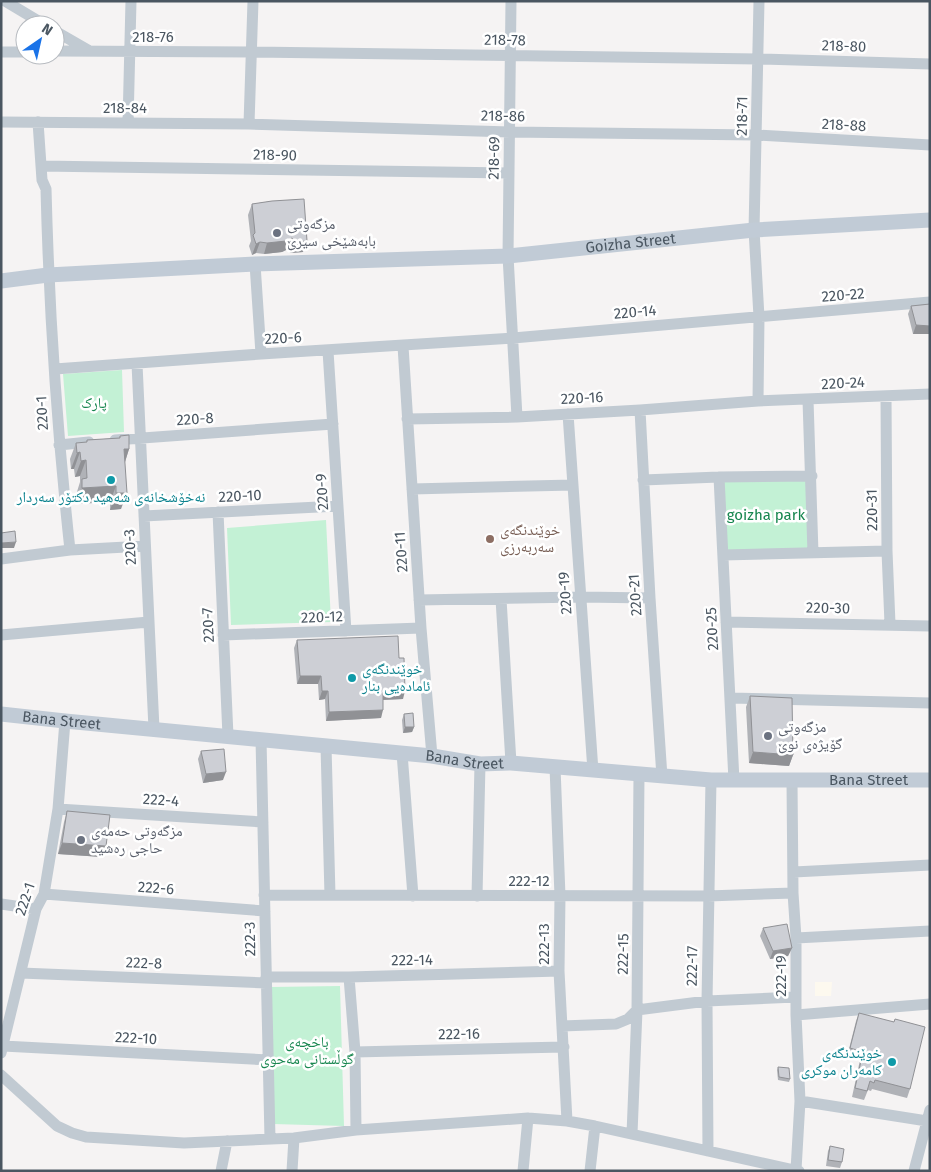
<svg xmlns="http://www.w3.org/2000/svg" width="931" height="1172" viewBox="0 0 931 1172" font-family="'Fira Sans','Noto Naskh Arabic',sans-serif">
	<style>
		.commercial { fill: #fdf9ef }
		.green { fill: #c3f1d5 }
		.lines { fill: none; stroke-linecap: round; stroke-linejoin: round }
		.street { stroke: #c1cad2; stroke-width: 11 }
		.secondary { stroke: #c1cbd6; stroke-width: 15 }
		.wall { fill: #b0b2b7 }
		.shaded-wall { fill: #909195 }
		.building { fill: #cdcfd5; stroke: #909195 }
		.worship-dot { fill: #6b7280; stroke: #fff; stroke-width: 2 }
		.culture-dot { fill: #0f9aa8; stroke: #fff; stroke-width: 2 }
		.education-dot { fill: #8d6e63; stroke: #fff; stroke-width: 2 }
		.labels { text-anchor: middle; stroke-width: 5; stroke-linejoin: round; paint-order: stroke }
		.street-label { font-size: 15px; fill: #4a5661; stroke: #fff }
		.worship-label { font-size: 15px; fill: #5b616d; stroke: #fff; text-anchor: start }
		.park-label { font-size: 15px; fill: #17864f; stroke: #fff }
		.culture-label { font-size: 15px; fill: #0d838f; stroke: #fff }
		.education-label { font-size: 15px; fill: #785e54; stroke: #fff; text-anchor: start }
	</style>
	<rect width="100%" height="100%" fill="#f5f3f3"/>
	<!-- commercial -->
	<path class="commercial" d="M815 982H832L831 996H815Z"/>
	<!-- green -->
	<path class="green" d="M122 370 124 432 68 436 63 374Z
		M812 476 813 553 723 555 719 477Z
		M326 520 331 622 231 625 227 528Z
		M340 986 344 1126 273 1124 271 987Z"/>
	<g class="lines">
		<!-- street -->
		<path class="street" d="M5 1 45 25
			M511 1 508 256 517 417
			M55 31 88 50
			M55 51 252 52 758 59 930 64
			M1 52H25
			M1 122 249 124 510 132 756 135 930 145
			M38 122 42 180 46 189C49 309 57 430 70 550
			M128 123 131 1
			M249 124 253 1
			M41 166 509 173
			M255 264 261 354
			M403 346 421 628 432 756
			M328 351 346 631
			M137 364 154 729
			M55 369 261 354 513 338 930 302
			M886 396 887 551 890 624
			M808 400 813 553
			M758 401 759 317 754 230 759 1
			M640 410 650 598 662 777
			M568 414 593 771
			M407 419 517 417 640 410 758 401 930 394
			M115 440 333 424
			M59 445 89 442
			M719 477 734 781
			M643 480 719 477 812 476
			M412 489 573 485
			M218 512 228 736
			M144 516 338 506
			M723 555 887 551
			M1 559 70 550 145 546
			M501 599 511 763
			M419 600 581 597 650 598
			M726 622 930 626
			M1 635 149 622
			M223 635 421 628
			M730 698 930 703
			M261 739 270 1139
			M326 746 330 895
			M402 753 413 896
			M555 767 560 896 559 971 567 1121
			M792 781 793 893 796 938V1015L800 1101 796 1170
			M58 809 263 822
			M794 872 930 865
			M44 894 265 911
			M264 895 708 896 793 893
			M477 896 480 764
			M1 904 36 909
			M796 938 930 931
			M21 973 266 983
			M266 977H349L559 971
			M349 977 355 1052 356 1130
			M796 1015 930 1004
			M562 1026 616 1024 628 1019 637 1010 707 1001 796 997
			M3 1046 268 1060
			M355 1052 564 1047
			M1 1053 36 909 44 894 58 809 65 721
			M1 1075 57 1126 72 1133 86 1137 184 1143 294 1138 356 1130 528 1118 567 1121 595 1126 799 1171
			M800 1101 927 1121
			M632 1134 637 1010 639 775
			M708 1151 707 1001 711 780
			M221 1171 227 1141
			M292 1171 294 1138
			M523 1171 528 1118
			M590 1171 595 1126
			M914 1171 930 1110"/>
		<!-- secondary -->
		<g class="secondary">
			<path id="s1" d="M1 281 48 275 255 264 508 256 754 230 930 220"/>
			<path id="s2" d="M1 714 65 721 432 756 480 764 511 763 711 780H930"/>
		</g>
	</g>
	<!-- wall -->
	<path class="wall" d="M272 201 303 252 290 253 288 249 282 252 264 254 256 253 252 255 249 246 251 241 248 215 252 204Z
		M930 304V334H913L908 314 911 306Z
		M120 436 129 449 125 462 121 509 110 510V502L76 504V495L80 482V476L75 477 74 469H71L70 459 76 443H86L87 440 119 438Z
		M297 640 403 699 383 700 381 718 326 721 325 699 319 700 318 684H297L294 648Z
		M750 696 793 755 789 766 749 763 746 707Z
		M404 714 414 727 412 732 403 733 402 720Z
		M201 751 223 780 203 783 198 759Z
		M67 811 102 857 58 854 64 822Z
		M763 928 792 948 788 956 770 959 760 936Z
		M859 1013 910 1089 907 1098 872 1089 871 1091 868 1090 864 1100 852 1097 860 1060 847 1057 856 1021Z
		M778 1067 790 1079 789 1082 778 1080 777 1070Z
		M830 1146 842 1162 840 1168 826 1166 828 1151Z"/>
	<!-- shaded-wall -->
	<path class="shaded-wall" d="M292 238 288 249 282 252 264 254 267 243Z
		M307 241 303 252 290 253 294 242Z
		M260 242 256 253 252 255 256 244Z
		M916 325 930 326V334H913Z
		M124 449H129L124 465Z
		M80 452 74 469H71L77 453Z
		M86 460 80 476 75 477 81 461Z
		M116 486 110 502 76 504 82 488Z
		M116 493H127L121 509 110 510Z
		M16 542 14 548H1V543Z
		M300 676H321L318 684H297Z
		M322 691H328L325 699 319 700Z
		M405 691 403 699 380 700 383 692Z
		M383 710 381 718 326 721 329 712Z
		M405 727H414L412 732 403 733Z
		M753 752 793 755 789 766 749 763Z
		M226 772 223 780 203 783 206 774Z
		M62 843 106 846 102 857 58 854Z
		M792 948 788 956 770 959 773 951Z"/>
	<!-- building -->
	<path class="building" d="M304 199 307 241 294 242 292 238 286 241 267 243 260 242 256 244 253 235 255 233 252 204 272 201Z
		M930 304V326L916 325 911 306Z
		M129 435V449H124L127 493H116V486L82 488V479L87 478 86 460 81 461 80 452 77 453 76 443 87 442V440L120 438V436Z
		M15 531 16 542 1 543V533Z
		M398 636 399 658H404L405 691 383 692V710L329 712 328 691H322L321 676H300L297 640Z
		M750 696 792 698 793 755 753 752Z
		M413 713 414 727H405L404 714Z
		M224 749 226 772 206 774 201 751Z
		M67 811 110 815 106 846 62 843Z
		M787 924 792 948 773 951 763 928Z
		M859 1013 894 1022 895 1019 925 1027 910 1089 875 1080 874 1083 870 1081 867 1091 855 1088 863 1052 850 1048Z
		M778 1067 789 1068 790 1079 779 1077Z
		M830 1146 844 1149 842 1162 828 1160Z"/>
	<!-- markers -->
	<g class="worship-dot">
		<circle cx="277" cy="233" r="5"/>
		<circle cx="768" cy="736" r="5"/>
		<circle cx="81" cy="840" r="5"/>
	</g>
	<g class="culture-dot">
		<circle cx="111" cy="480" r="5"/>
		<circle cx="352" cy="678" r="5"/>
		<circle cx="892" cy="1062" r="5"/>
	</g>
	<circle class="education-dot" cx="490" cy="539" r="5"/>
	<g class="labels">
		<!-- street labels -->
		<g class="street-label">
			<text x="153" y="42">218-76</text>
			<text transform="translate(505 40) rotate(1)" y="5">218-78</text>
			<text transform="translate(844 46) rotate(2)" y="5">218-80</text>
			<text x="125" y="113">218-84</text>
			<text transform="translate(503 116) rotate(1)" y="5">218-86</text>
			<text transform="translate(742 116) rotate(-89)" y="5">218-71</text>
			<text transform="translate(844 125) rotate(3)" y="5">218-88</text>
			<text transform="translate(275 155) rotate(1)" y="5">218-90</text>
			<text transform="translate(494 158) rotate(-89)" y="5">218-69</text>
			<text dy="5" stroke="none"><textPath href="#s1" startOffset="631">Goizha Street</textPath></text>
			<text transform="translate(843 295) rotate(-5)" y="5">220-22</text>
			<text transform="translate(635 312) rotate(-5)" y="5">220-14</text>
			<text transform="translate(283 338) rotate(-3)" y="5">220-6</text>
			<text transform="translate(843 383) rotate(-3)" y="5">220-24</text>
			<text transform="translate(582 398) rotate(-3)" y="5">220-16</text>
			<text transform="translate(42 413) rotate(-93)" y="5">220-1</text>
			<text transform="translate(195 419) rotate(-4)" y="5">220-8</text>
			<text transform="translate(322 492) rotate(-94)" y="5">220-9</text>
			<text transform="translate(240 496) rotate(-3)" y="5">220-10</text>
			<text transform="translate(872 510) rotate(-91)" y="5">220-31</text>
			<text transform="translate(130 547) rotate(-93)" y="5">220-3</text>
			<text transform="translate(401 552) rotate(-94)" y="5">220-11</text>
			<text transform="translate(565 593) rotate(-94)" y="5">220-19</text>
			<text transform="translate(635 595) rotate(-94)" y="5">220-21</text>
			<text transform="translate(828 608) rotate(1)" y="5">220-30</text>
			<text transform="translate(322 617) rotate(-2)" y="5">220-12</text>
			<text transform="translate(208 625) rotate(-93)" y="5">220-7</text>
			<text transform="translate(712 629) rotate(-93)" y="5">220-25</text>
			<text dy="5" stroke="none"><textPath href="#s2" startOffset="61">Bana Street</textPath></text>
			<text dy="5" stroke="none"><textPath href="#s2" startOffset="466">Bana Street</textPath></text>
			<text dy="5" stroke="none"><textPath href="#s2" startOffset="871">Bana Street</textPath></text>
			<text transform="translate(161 800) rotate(4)" y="5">222-4</text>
			<text x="529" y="886">222-12</text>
			<text transform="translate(156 888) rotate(4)" y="5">222-6</text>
			<text transform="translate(25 899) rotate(-72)" y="5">222-1</text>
			<text transform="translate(250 939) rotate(-91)" y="5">222-3</text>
			<text transform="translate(544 944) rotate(-90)" y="5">222-13</text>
			<text transform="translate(623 954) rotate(-89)" y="5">222-15</text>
			<text transform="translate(412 960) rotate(-1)" y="5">222-14</text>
			<text transform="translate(144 963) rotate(2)" y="5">222-8</text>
			<text transform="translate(692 966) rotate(-89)" y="5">222-17</text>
			<text transform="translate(781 976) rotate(-90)" y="5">222-19</text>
			<text transform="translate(459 1034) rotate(-1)" y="5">222-16</text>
			<text transform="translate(136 1038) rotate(3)" y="5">222-10</text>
		</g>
		<!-- worship labels -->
		<g class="worship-label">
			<text x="287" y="229">مزگه‌وتی<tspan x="287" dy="17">بابەشێخی سیرێ</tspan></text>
			<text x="778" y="732">مزگەوتی<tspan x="778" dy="17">گۆیژەی نوێ</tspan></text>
			<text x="91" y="836">مزگەوتی حەمەی<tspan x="91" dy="17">حاجی رەشید</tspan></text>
		</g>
		<!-- park labels -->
		<g class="park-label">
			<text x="94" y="408">پارک</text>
			<text x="766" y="520">goizha park</text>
			<text x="307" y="1047">باخچەی<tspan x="307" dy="17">گوڵستانی مەحوی</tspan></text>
		</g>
		<!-- culture labels -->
		<g class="culture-label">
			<text x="111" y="502">نەخۆشخانەی شەهید دکتۆر سەردار</text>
			<text x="362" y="674" text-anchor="start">خوێندنگەی<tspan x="362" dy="17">ئامادەیی بنار</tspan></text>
			<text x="882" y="1058" text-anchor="end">خوێندنگەی<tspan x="882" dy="17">کامەران موکری</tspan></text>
		</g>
		<!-- education labels -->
		<g class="education-label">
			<text x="500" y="535">خوێندنگەی<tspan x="500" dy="17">سەربەرزی</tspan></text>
		</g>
	</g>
	<!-- border -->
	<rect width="931" height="1172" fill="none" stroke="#4a5661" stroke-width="5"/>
	<!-- north arrow -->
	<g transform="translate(40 40) rotate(34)"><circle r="24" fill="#ffffff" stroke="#b7bbc0"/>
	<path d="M0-4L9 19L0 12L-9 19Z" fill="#1a73e8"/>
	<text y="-8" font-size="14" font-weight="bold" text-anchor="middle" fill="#4a5661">N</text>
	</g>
</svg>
